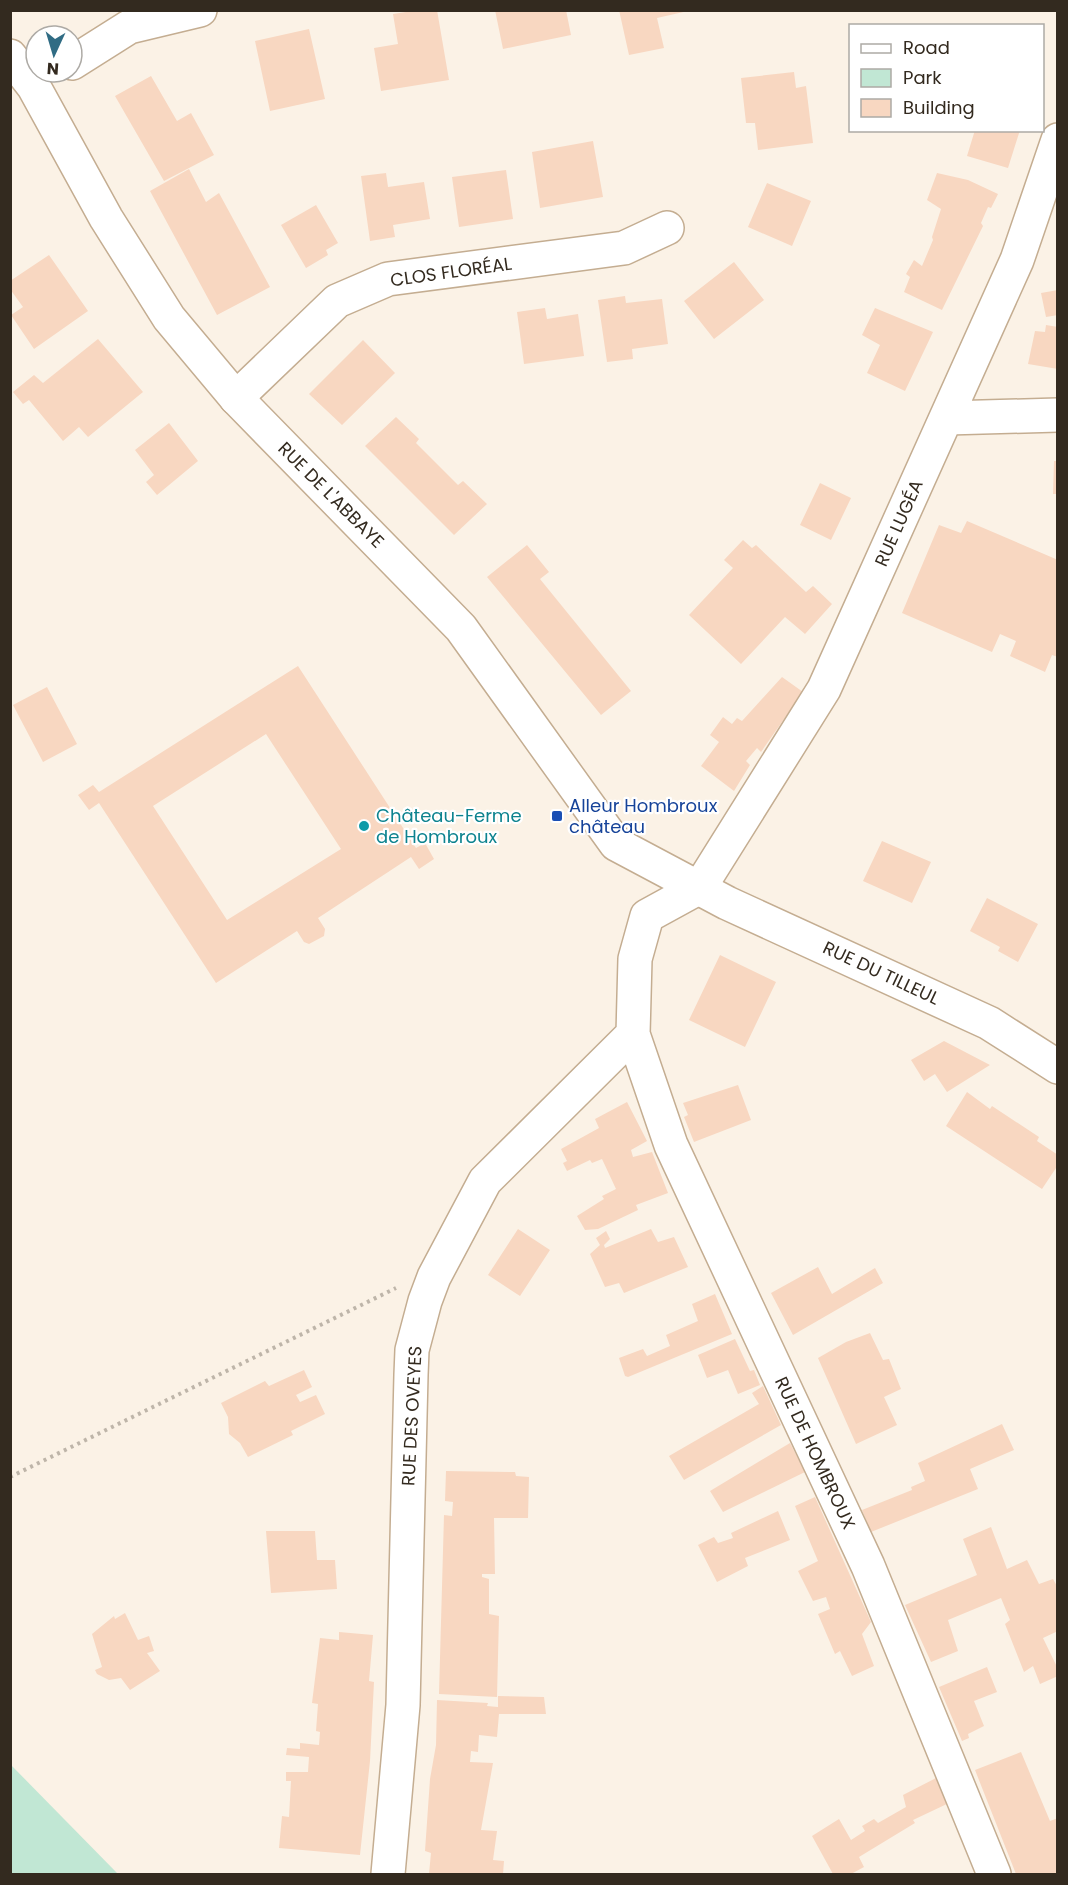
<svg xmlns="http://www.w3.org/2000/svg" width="1068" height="1885" viewBox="0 0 1068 1885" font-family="Poppins,sans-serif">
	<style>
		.green { fill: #c1e7d4 }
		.building { fill: #f8d7c1; fill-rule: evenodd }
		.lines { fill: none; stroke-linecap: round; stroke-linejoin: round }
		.minor-casing { stroke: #c4ad91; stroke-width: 36 }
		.tertiary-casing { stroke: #c4ad91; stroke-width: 36 }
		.path { stroke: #beb5a9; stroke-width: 4; stroke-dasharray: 3 4.5; stroke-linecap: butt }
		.minor { stroke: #fff; stroke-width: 33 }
		.tertiary { stroke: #fff; stroke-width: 33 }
		.transit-dot { fill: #1a4fb4; stroke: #fff; stroke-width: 2 }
		.culture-dot { fill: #0f9aa8; stroke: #fff; stroke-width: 2 }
		.labels { text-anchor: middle; stroke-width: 4.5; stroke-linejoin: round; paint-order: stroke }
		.street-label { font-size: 18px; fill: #332a1f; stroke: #fff }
		.transit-label { font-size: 18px; fill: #164399; stroke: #fff; text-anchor: start }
		.culture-label { font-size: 18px; fill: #0d838f; stroke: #fff; text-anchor: start }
	</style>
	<rect width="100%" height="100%" fill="#fbf2e6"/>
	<!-- green -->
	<path class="green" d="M11 1765 118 1874H11Z"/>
	<!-- building -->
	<path class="building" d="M419 10H437L449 80 381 91 374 48 398 44 393 14Z
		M495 10H566L571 35 503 49Z
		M619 10H688V11L657 18 664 48 629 55Z
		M309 29 325 99 270 111 255 41Z
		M794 72 796 88 806 86 813 143 758 150 755 123H746L741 78Z
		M151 76 177 121 191 113 214 155 164 181 115 96Z
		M975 130H1020L1008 168 967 156Z
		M593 141 603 197 540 208 532 152Z
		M189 169 206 202 219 193 270 287 217 315 150 191Z
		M506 170 513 219 459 227 452 177Z
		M386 173 388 187 424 182 430 219 393 225 395 237 370 241 361 176Z
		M937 173 968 180 998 194 991 208 988 207 981 223 983 226 942 310 904 292 910 277 906 274 914 260 922 266 933 240 932 237 941 209 927 200Z
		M767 183 811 201 792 246 748 227Z
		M316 205 338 243 326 250 328 255 306 268 281 225Z
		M49 255 88 311 34 349 11 315 23 307 10 289V281Z
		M734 262 764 300 714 339 684 301Z
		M1058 290V315L1046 317 1041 293Z
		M625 296 626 303 662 299 668 344 632 349 633 359 607 362 598 300Z
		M545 308 547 319 578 314 584 356 524 364 517 312Z
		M875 308 933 332 905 391 867 373 880 345 862 335Z
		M1046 325 1058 327V369L1028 364 1035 331 1045 332Z
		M98 339 143 392 88 437 79 427 63 441 29 400 23 404 13 392 34 375 43 383Z
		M363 340 395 373 342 425 309 394Z
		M396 417 419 439 416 443 458 485 463 481 487 504 454 535 365 446Z
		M169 423 198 461 157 495 146 482 154 475 135 450Z
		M1054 461H1058V494H1053Z
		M820 483 851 498 831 540 800 525Z
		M967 521 1058 560V657L1052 655 1045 672 1010 656 1016 641 1000 634 992 652 902 613 939 525 961 533Z
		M743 540 752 548 756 545 806 592 813 586 832 604 805 634 785 617 741 664 689 615 733 568 724 560Z
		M527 545 549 572 540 579 631 691 601 715 487 577Z
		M298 666 416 848 425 843 434 859 419 869 411 857 318 918 325 929 324 936 309 944 304 942 297 931 216 983 99 803 89 810 78 795 93 785 99 792ZM266 734 341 849 227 920 153 806Z
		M782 677 803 692 761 752 757 748 746 761 750 765 734 791 701 766 719 742 710 735 723 717 732 724 737 718 742 721Z
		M47 687 77 744 43 762 13 705Z
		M882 841 931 862 912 903 863 881Z
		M987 898 1038 924 1018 962 998 951 1000 947 970 931Z
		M720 955 776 982 745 1047 689 1020Z
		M944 1041 990 1065 947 1092 935 1074 924 1081 911 1060Z
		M738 1085 751 1120 694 1142 684 1117 688 1115 683 1103Z
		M967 1092 990 1109 992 1106 1039 1137 1037 1141 1058 1155V1165L1042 1189 946 1126Z
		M627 1102 647 1141 631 1150 633 1157 652 1152 668 1193 636 1205 638 1210 598 1229 585 1230 577 1216 604 1199 602 1196 616 1189 602 1159 592 1163 590 1160 567 1171 563 1163 567 1161 561 1149 599 1128 595 1119Z
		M518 1229 550 1250 520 1296 488 1275Z
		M651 1229 658 1242 674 1237 688 1267 624 1293 619 1283 605 1287 590 1254 600 1245 596 1238 606 1231 610 1239 604 1245 605 1248Z
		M818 1267 832 1294 875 1268 883 1283 793 1335 771 1293Z
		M715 1294 732 1334 628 1377 625 1376 619 1358 643 1349 647 1356 670 1346 666 1335 698 1321 692 1304Z
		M870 1333 883 1360 889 1359 901 1389 884 1397 897 1425 856 1444 818 1358 846 1342Z
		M735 1339 750 1371 754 1370 760 1385 738 1394 728 1370 707 1378 698 1355Z
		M304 1370 312 1387 296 1395 300 1402 316 1395 325 1414 291 1431 293 1435 248 1457 240 1443 229 1434 228 1417 221 1403 265 1381 269 1386Z
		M763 1386 781 1425 684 1480 669 1456 759 1404 752 1393Z
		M1002 1424 1014 1450 970 1469 978 1489 871 1532 862 1510 912 1490 911 1487 925 1481 918 1463Z
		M790 1443 805 1472 723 1512 710 1491Z
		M446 1471 515 1472 516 1476 529 1477 528 1518H494L495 1574H482V1577L489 1579V1614L499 1616 497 1697 439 1694 444 1515 452 1516 453 1502 445 1501Z
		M815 1497 871 1622 862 1634 874 1666 852 1676 840 1651 835 1654 818 1614 830 1609 826 1597 813 1601 798 1571 818 1561 795 1506Z
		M778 1511 790 1540 745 1558 748 1566 717 1582 698 1545 714 1537 718 1543 733 1538 731 1533Z
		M991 1527 1007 1569 1027 1560 1039 1584 1053 1579 1058 1588V1631L1043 1638 1058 1669V1676L1040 1684 1033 1666 1024 1672 1005 1624 1010 1620 1001 1598 948 1620 958 1651 931 1662 905 1605 977 1575 963 1539Z
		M266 1531H315L317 1560H335L337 1589 271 1593Z
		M125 1613 138 1640 149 1636 154 1651 147 1653 160 1671 130 1690 121 1678 109 1680 97 1674 95 1670 102 1667 92 1634 114 1616 115 1619Z
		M339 1632 373 1635 369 1681 374 1682 370 1761 360 1855 279 1848 282 1816 289 1817 291 1781H286V1772H308L309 1757 286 1755 287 1748 300 1749V1743L319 1745 320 1732 316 1731 318 1704 312 1703 320 1638 339 1640Z
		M987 1667 997 1692 974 1701 984 1726 968 1734 969 1738 962 1741 939 1687Z
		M498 1696 544 1697 546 1714H499L497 1737 479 1735 478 1752 471 1751 470 1762 493 1763 481 1830 497 1831 493 1860 504 1861 503 1874H429L431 1853 425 1851 430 1779 436 1745 437 1700 488 1703 487 1706 498 1707Z
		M1021 1752 1050 1821 1058 1818V1874H1016L975 1770Z
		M938 1777 949 1803 913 1820 915 1823 859 1857 864 1867 851 1874H833L812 1836 839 1819 851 1840 865 1831 862 1826 874 1819 878 1823 906 1807 903 1795Z"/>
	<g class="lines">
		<defs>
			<path id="minor" d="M72 63 129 27 200 10
				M236 398 337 301 388 279 624 248 667 228
				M947 418 1058 415
				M388 1874 403 1705 411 1375 412 1350 425 1301 434 1277 485 1181 633 1034
				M994 1874 868 1566 671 1145 633 1034 635 959 647 916 700 887 824 689 1017 260 1058 140"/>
			<path id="tertiary" d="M10 56 34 87 106 218 169 318 236 398 461 628 616 844 727 903 989 1023 1058 1067"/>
		</defs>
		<!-- minor casing -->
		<use href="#minor" class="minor-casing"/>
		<!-- tertiary casing -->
		<use href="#tertiary" class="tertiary-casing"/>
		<!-- path -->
		<path class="path" d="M10 1477 396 1288"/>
		<!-- minor -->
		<use href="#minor" class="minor"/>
		<!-- tertiary -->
		<use href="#tertiary" class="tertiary"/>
	</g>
	<!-- markers -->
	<rect class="transit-dot" x="551" y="810" width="12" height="12" rx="3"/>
	<circle class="culture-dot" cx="364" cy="826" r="6"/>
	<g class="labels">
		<!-- street labels -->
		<g class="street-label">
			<text transform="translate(451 272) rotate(-8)" y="6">CLOS FLORÉAL</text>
			<text transform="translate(331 495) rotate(45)" y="6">RUE DE L'ABBAYE</text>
			<text transform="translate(899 523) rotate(-66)" y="6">RUE LUGÉA</text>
			<text transform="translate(881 973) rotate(25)" y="6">RUE DU TILLEUL</text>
			<text transform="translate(412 1416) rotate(-87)" y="6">RUE DES OVEYES</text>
			<text transform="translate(815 1453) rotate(65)" y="6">RUE DE HOMBROUX</text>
		</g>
		<!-- transit labels -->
		<g class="transit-label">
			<text x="569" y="812">Alleur Hombroux<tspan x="569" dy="21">château</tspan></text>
		</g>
		<!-- culture labels -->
		<g class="culture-label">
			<text x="376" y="822">Château-Ferme<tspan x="376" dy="21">de Hombroux</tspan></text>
		</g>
	</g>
	<!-- border -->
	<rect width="1068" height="1885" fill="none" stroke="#332a1f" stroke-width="24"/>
	<!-- legend -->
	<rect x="849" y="24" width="195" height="108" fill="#ffffff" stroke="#adaaa5" stroke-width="1.5"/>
	<rect x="861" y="44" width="30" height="9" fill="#ffffff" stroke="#adaaa5" stroke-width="1.5"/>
	<text x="903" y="54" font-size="18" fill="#332a1f">Road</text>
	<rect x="861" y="69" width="30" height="18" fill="#c1e7d4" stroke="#adaaa5" stroke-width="1.5"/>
	<text x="903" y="84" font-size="18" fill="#332a1f">Park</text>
	<rect x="861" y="99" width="30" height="18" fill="#f8d7c1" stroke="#adaaa5" stroke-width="1.5"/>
	<text x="903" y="114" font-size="18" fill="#332a1f">Building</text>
	<!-- north arrow -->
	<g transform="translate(54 54) rotate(184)"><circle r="28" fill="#ffffff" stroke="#adaaa5" stroke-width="1.5"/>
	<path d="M0-4.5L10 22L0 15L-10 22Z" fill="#306c84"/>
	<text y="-9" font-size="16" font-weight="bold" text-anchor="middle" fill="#332a1f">N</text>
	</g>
</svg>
